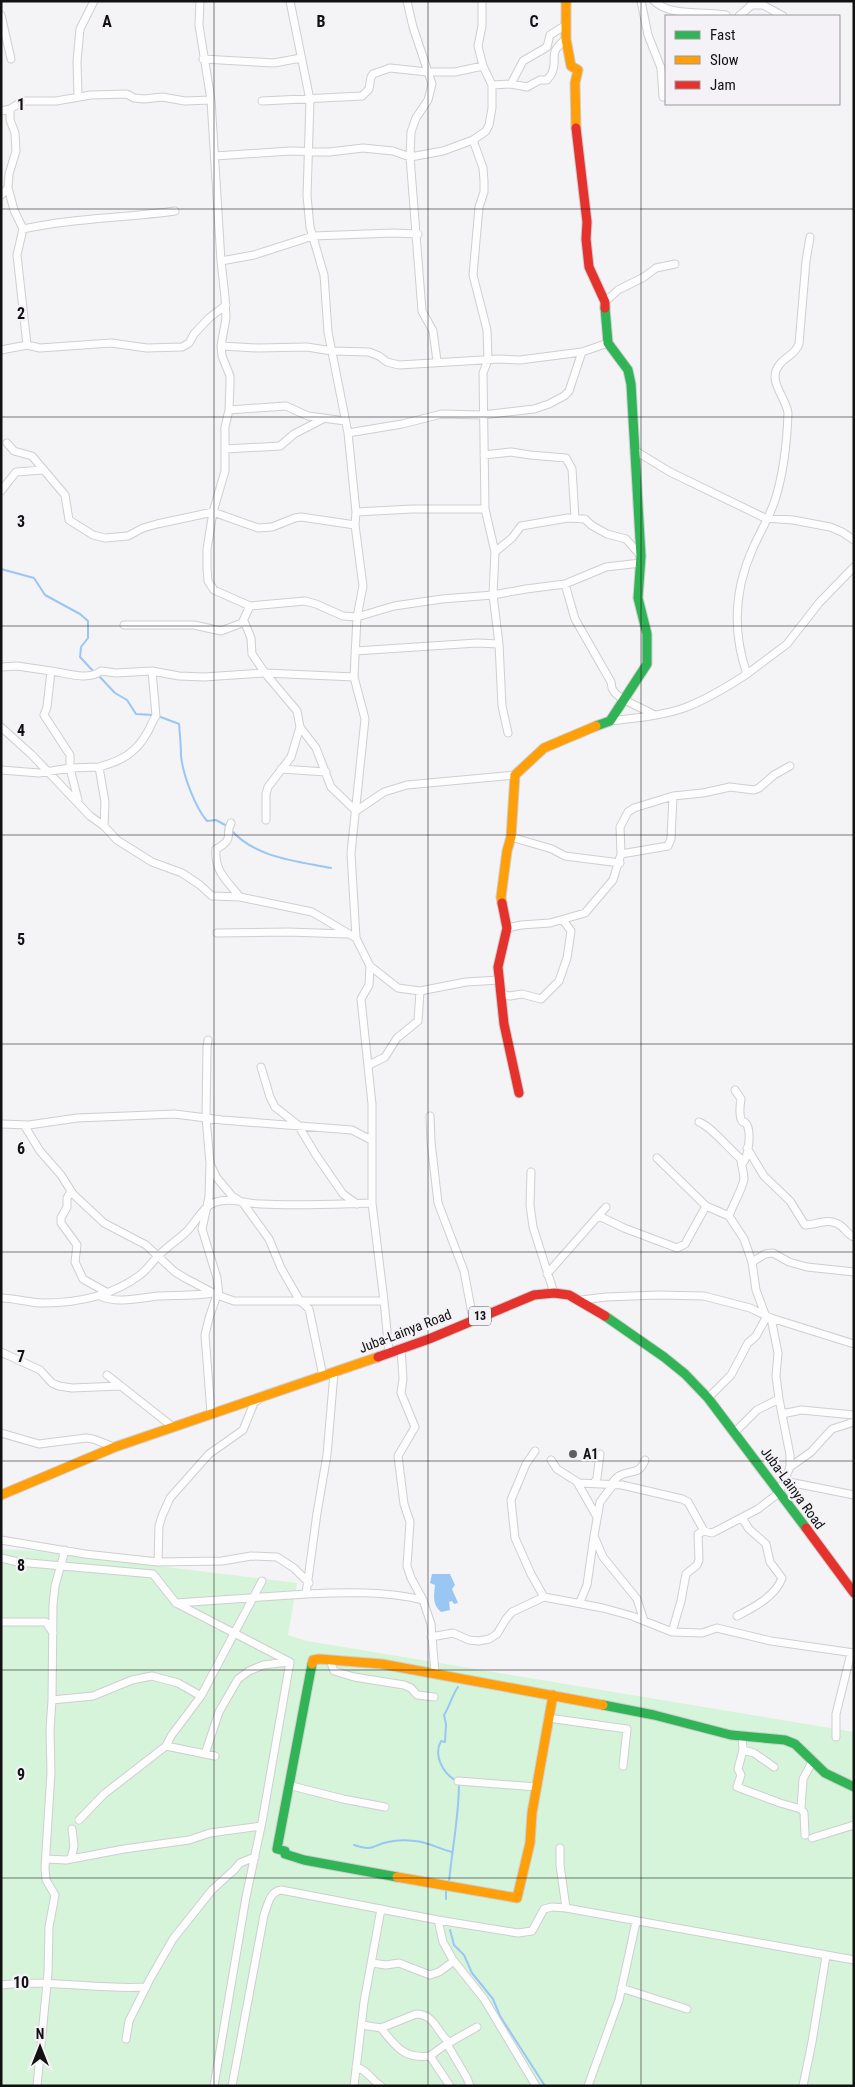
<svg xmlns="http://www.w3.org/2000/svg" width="855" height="2087" viewBox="0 0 855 2087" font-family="'Roboto Condensed',sans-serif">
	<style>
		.green { fill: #d6f4d9 }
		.water { fill: #9ac6f4 }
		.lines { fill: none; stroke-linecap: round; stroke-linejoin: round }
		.stream { stroke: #9ac6f4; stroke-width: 2 }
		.street-casing { stroke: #cfced0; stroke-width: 9 }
		.fast-casing { stroke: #cfced0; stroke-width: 11 }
		.slow-casing { stroke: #cfced0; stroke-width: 11 }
		.jam-casing { stroke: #cfced0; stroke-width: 11 }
		.street { stroke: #fdfdfe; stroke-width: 7 }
		.fast { stroke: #30b455; stroke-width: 9 }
		.slow { stroke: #ff9f0a; stroke-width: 9 }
		.jam { stroke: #e5322d; stroke-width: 9 }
		.grid { fill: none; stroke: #121112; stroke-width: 1; stroke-opacity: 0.55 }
		.poi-dot { fill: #616061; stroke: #f4f2f6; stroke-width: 2 }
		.labels { text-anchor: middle; stroke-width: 4.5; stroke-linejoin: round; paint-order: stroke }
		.shield { fill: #f4f2f6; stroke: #565456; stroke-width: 1 }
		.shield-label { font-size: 12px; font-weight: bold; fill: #121112 }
		.street-label { font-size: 14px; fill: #121112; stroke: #f4f2f6 }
		.poi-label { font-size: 14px; font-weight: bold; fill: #121112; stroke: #f4f2f6; text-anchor: start }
		.grid-label { font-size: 16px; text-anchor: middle; font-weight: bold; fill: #121112; stroke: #f4f2f6; stroke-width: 4.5; stroke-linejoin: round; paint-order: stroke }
	</style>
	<rect width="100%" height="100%" fill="#f4f3f5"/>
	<!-- green -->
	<path class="green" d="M1 1549 37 1551 297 1583 288 1635 307 1641 854 1732V2086H1Z"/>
	<!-- water -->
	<path class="water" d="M432 1574H450L455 1585 452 1589 458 1603 454 1604 452 1601 449 1602 450 1610 441 1612C432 1604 434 1596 435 1585L430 1583Z"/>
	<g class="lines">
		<!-- stream -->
		<path class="stream" d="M1 569 34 578 45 595 80 614 88 621V638L81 647 80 657 94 672
			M98 675 115 693 127 700 136 714 153 715
			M158 716 179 724C180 735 181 745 181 756 183 775 195 807 207 821L216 820 227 826
			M231 830C256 858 296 861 331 868
			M455 1780C443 1773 433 1755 441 1741L445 1742 446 1724 444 1715C450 1706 452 1695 458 1687
			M354 1845C375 1852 371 1845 388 1842 396 1840 406 1840 415 1841 428 1842 439 1849 452 1852
			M449 1882C452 1849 459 1817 459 1783
			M446 1891V1899
			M450 1930 454 1945 464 1955 472 1973 493 1999 500 2016 545 2086"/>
		<defs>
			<path id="street" d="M200 1 199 25 211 100 221 261 225 297 226 318 221 346 222 356 230 376V383L229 410 225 427V471L213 512 207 549V568L208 581 214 590 250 606
				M290 1 310 100 307 196 310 227 324 275 328 332 348 433 356 512 355 525 363 586 357 617 354 677 365 719 351 853 356 938 370 966 398 988 420 991 466 982 499 980
				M407 1 413 27 432 84 428 100 416 118 411 132 410 157 422 311 433 331 437 361
				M482 1V26L478 46 483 66
				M641 1 648 35 661 68 663 97
				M654 1C671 17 704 11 726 15
				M751 5H763L783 16
				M1 15 11 59
				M739 16 754 3
				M203 59 274 63 301 58
				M511 84 523 61 547 47 550 35 566 25
				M78 96 77 61 80 29 94 1
				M262 101 362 96 369 89 371 77 373 74 390 68 427 72H455L483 66 492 85 511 84 527 87 540 80H547C549 77 551 75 552 73 559 56 546 55 566 39
				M1 111 10 109 23 101H56L91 95 127 94 134 98 144 99 162 97 185 101 211 100
				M473 140 483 168 484 181V192L479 207 473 275 487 330 488 360 483 373 485 509 495 552 493 595 499 644 502 706 508 733
				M215 156 290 151 329 152 363 148 393 151 410 157 443 151 473 140 486 131 489 125 492 108V85
				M8 188 14 210 23 229 17 255 27 345
				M1 195 8 188 9 174 16 151 15 133 10 120V109
				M23 229C73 218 124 218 175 211
				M221 261 254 255 313 236 393 233 418 234
				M605 302 618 290 644 277 656 268 675 264
				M221 346 258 348 307 347 332 351 369 352 379 356 387 362 399 365 499 359 520 360 582 352 608 343
				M1 350 27 345 40 348 111 343 147 348 182 347 189 343 194 334 209 318 226 305
				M229 410 286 406 308 416 345 421
				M348 433 402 424 442 414 483 415 534 409 549 404 564 396 569 391 582 352
				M7 443 14 451 32 456 65 495 69 520 93 535 105 538 128 536 143 528 157 524 213 512 258 528 272 527 295 518 301 517 355 525
				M225 449 280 446 294 434 323 419
				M634 450 670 472 765 518 793 520 830 527 842 532 854 540
				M484 455 511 452 530 455 566 458 572 469 575 518
				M1 491 16 472 43 470
				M356 512 412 509H485
				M495 552 512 538 521 526 568 518 585 519 591 525 607 534 626 539 641 556
				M565 584 575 619 611 682C612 685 611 688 613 690 618 700 644 708 654 715
				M244 621 251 638 252 654 265 673 354 677
				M124 625H194L221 631 242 623 250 606 305 601 316 604 343 616 357 617 394 606 442 599 493 595 526 589 565 584 606 567 641 563
				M355 651 477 643 499 644
				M1 667 17 666 51 671 47 707 44 715 70 755V768L78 800
				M51 671C66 673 88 681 101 671L116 673 152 671 179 676 204 677 265 673 297 711 300 727 291 757 268 787 266 794V820
				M747 674 787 644 819 603 854 567
				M610 721C635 718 661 716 684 708 706 700 727 687 747 674 732 631 734 590 753 548 760 532 770 516 775 500 784 472 787 442 788 413 786 397 766 380 780 364 786 356 795 355 799 344L806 261 810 237
				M1 727 32 755 90 816 104 826 117 840 152 862 182 873 200 885 212 896 240 897 312 912 356 938
				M300 727 316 748 331 787 356 811 384 792 407 785 515 775
				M281 769 326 772
				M1 770 39 773 70 768 99 767
				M231 823C224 836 236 838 216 849 214 871 227 881 240 897
				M104 826 105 802 99 767C121 761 136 753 147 733 151 727 152 721 156 716L152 671
				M511 837 552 849 565 856 620 863
				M621 854 668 846 671 839 673 796
				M507 928 521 925 550 923 585 913 613 880 621 854 620 827 628 812 634 808 673 796 703 793 730 787 754 790 759 788 774 775 790 766
				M217 933 288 932 347 934
				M370 966 369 985 361 999 372 1104V1203L384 1301
				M501 994 510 996 522 994 541 999 559 981 567 958 571 931 563 920
				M208 1040 207 1047 206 1118 210 1163 209 1197 202 1229 217 1278 219 1296
				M369 1065 385 1057 397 1038 418 1021 420 991
				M261 1067 270 1097 275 1107 298 1125 316 1155 343 1194 357 1204
				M735 1090 741 1099C740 1105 739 1113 741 1119 744 1126 743 1118 747 1125 751 1133 749 1157 742 1164
				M430 1116 431 1142 438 1203 464 1271 473 1319
				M699 1122C713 1128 728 1148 741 1159 741 1166 744 1172 744 1179 742 1190 733 1204 729 1216L744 1239 752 1262 756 1290 766 1317
				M1 1124 29 1125 77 1118 175 1114 222 1120 352 1130 371 1140
				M24 1125 40 1151 61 1175 73 1194 104 1223 146 1245 175 1272 185 1278 217 1295 234 1301H384L389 1352
				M747 1148 764 1176 790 1201 805 1225C816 1225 827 1218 838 1224 845 1227 846 1234 854 1237
				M657 1158 706 1206 729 1216
				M211 1166 217 1178 232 1196 243 1203 269 1239 281 1268 300 1301 309 1309 323 1376
				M531 1172 530 1205 533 1227 554 1293
				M71 1191 67 1198V1207L61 1218V1223L77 1245 75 1262 83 1279 106 1292
				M599 1216 624 1228 677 1248 685 1244 706 1206
				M752 1262 765 1254 773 1253 789 1262 807 1267 854 1272
				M547 1274 606 1207
				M100 1296C117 1304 140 1298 158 1296 177 1295 195 1296 213 1293
				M1 1298C15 1298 29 1303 43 1303 77 1303 112 1296 140 1275 147 1270 152 1262 158 1256 166 1248 176 1241 184 1234 196 1224 201 1207 216 1202 230 1197 247 1204 261 1204 298 1206 335 1204 372 1203
				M581 1300 606 1297 658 1295 704 1296 750 1308 771 1318 778 1353 776 1376 779 1399 790 1455V1467L779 1493 758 1509 720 1529 712 1533 704 1531 698 1534 699 1560 697 1565 686 1574 681 1601 672 1632
				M771 1318 854 1344
				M401 1348 403 1379 401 1393 415 1427 398 1456 404 1504 410 1522 407 1566 411 1578 423 1600
				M1 1352 40 1370 52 1383 59 1386 72 1388 120 1386
				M107 1375 173 1427
				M708 1398 731 1375 748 1343 756 1336 766 1318
				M211 1413 205 1335 209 1318 217 1295
				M782 1414 801 1410 854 1415
				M735 1432 757 1410 779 1399
				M1 1433 39 1444 86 1438 93 1439 114 1447
				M535 1451 526 1464 511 1500 515 1538 531 1574 544 1597
				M551 1460 557 1469 579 1483 622 1485 682 1499 688 1502 704 1531
				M790 1467 811 1452 832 1429 854 1422
				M784 1481 854 1495
				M577 1482 597 1517
				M594 1483 597 1478 600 1454
				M611 1485C613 1482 616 1478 619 1476 631 1469 639 1476 645 1460
				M613 1485 600 1502 594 1536 603 1557 637 1599 644 1621
				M1 1540 85 1554 158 1562 222 1561 251 1556 277 1557 294 1568 309 1583
				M1 1558 18 1562 153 1574 176 1603
				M158 1562 159 1526 162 1516 170 1498 209 1454 243 1430 254 1403 259 1399
				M306 1594C345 1592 385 1591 423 1600L431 1624 435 1673
				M580 1602 587 1585 594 1536
				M737 1616C753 1608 776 1596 782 1578L770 1562 766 1544 749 1529 742 1518
				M1 1622H46L53 1633
				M431 1637 453 1633 469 1640 479 1641 489 1639 497 1634 506 1619 512 1612 544 1597 603 1608 632 1616 672 1632 702 1633 717 1628 771 1641 854 1653
				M330 1660 334 1671 354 1677 404 1685 411 1688 417 1695 434 1697
				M52 1700 93 1696 132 1680 152 1676 178 1683 201 1696
				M548 1718 627 1729 623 1766
				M742 1736 743 1750 738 1769 741 1775 737 1787 780 1803 801 1809 803 1779 812 1762
				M836 1737V1714L851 1653
				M166 1746 215 1756
				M743 1750 754 1753 774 1767
				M205 1754 219 1712 238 1679 249 1671 263 1665 288 1662
				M458 1781 537 1787
				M288 1785 343 1799 385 1807
				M801 1809 804 1813 805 1835
				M79 1820 104 1794 166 1746 171 1736 201 1696 262 1581
				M812 1838 854 1825
				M560 1848V1865L566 1908
				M46 1859 66 1860 124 1849 189 1840 210 1833 261 1826
				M71 1859 74 1846 72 1829
				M438 1920 443 1942 453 1960 484 1999 536 2086
				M372 1963 386 1965 399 1963 430 1975 439 1972 454 1961
				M1 1985C49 1979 98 1990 146 1987
				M621 1988 687 2009
				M362 2025 381 2028 416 2014C435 2014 437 2033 449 2042
				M381 2028C396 2047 404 2059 430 2056L450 2086
				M126 2039 129 2021 150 1979 173 1939 212 1890 234 1870 240 1863 255 1857
				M447 2044 467 2078 470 2086
				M430 2056 445 2045 477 2027
				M356 2067C368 2070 371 2080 381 2086
				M37 2086 48 1973 49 1927 55 1895 46 1880 45 1868 51 1772 50 1730 52 1700 53 1605 55 1586 65 1550
				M214 2086 246 1897 262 1822 290 1662 176 1603 306 1594 317 1513 327 1455 334 1373
				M232 2086 264 1915C268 1905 269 1892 281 1890L438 1920 518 1933 532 1931 544 1909 552 1907 566 1908 854 1960
				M354 2086 364 2002 381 1909
				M588 2086 619 2000 636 1922
				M803 2086 812 2042 826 1956"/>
			<path id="fast" d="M596 726 610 721 647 664V634L638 598 641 556 631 384 628 370 608 343 605 308
				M605 1316 664 1357 685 1374 708 1398 806 1528
				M312 1664 277 1849 285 1851V1854L304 1860 397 1877
				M603 1705 654 1715 731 1735 785 1740 795 1744 825 1773 854 1787"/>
			<path id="slow" d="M566 1V39L571 66 578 70 575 83 576 128
				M502 903 501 897 507 851 511 837 515 775 544 748 596 726
				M1 1495 115 1447 378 1357
				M312 1664 313 1660 319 1659 382 1664 603 1705
				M397 1877 517 1898 530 1843 532 1813 553 1695"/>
			<path id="jam" d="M576 128 587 222 586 239 589 267 605 302V308
				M502 903 507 928 498 967 504 1024 519 1093
				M378 1357 429 1339 534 1295 554 1293 569 1295 605 1316
				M806 1528 854 1593"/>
		</defs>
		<!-- street casing -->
		<use href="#street" class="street-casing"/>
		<!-- fast casing -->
		<use href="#fast" class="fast-casing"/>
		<!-- slow casing -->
		<use href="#slow" class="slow-casing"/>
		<!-- jam casing -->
		<use href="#jam" class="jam-casing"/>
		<!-- street -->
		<use href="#street" class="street"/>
		<!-- fast -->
		<use href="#fast" class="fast"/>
		<!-- slow -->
		<use href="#slow" class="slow"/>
		<!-- jam -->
		<use href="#jam" class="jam"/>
	</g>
	<!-- grid -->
	<path class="grid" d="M214 1V2086M428 1V2086M641 1V2086M1 209H854M1 417H854M1 626H854M1 835H854M1 1044H854M1 1252H854M1 1461H854M1 1670H854M1 1878H854"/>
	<!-- markers -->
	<circle class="poi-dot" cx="573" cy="1454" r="5"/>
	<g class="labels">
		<!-- shield labels -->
		<rect class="shield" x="469" y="1306.5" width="22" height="19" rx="4"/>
		<g class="shield-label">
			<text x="480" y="1320">13</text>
		</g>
		<!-- street labels -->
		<g class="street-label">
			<text transform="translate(405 1331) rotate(-21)" y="5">Juba-Lainya Road</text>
			<text transform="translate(793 1488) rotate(54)" y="5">Juba-Lainya Road</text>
		</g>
		<!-- poi labels -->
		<g class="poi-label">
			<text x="583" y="1459">A1</text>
		</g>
	</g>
	<g class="grid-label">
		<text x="107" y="27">A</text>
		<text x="321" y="27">B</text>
		<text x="534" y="27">C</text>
		<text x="21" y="110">1</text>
		<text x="21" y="319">2</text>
		<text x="21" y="527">3</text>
		<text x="21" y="736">4</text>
		<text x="21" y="945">5</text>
		<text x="21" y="1154">6</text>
		<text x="21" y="1362">7</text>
		<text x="21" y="1571">8</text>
		<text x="21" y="1780">9</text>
		<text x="21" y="1988">10</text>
	</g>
	<!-- border -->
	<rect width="855" height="2087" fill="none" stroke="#121112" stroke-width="5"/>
	<!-- legend -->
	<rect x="665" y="15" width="175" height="90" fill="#f4f2f6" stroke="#9a989b"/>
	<rect x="675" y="31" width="25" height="8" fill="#30b455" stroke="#9a989b"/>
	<text x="710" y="40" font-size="15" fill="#121112">Fast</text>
	<rect x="675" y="56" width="25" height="8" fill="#ff9f0a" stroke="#9a989b"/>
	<text x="710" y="65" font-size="15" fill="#121112">Slow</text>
	<rect x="675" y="81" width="25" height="8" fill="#e5322d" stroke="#9a989b"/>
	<text x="710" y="90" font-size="15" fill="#121112">Jam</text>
	<!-- north arrow -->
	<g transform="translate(40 2047)" stroke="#f4f2f6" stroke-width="4" paint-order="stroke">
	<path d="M0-4L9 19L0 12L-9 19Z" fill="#121112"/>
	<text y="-8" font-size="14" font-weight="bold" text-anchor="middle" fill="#121112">N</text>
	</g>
</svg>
